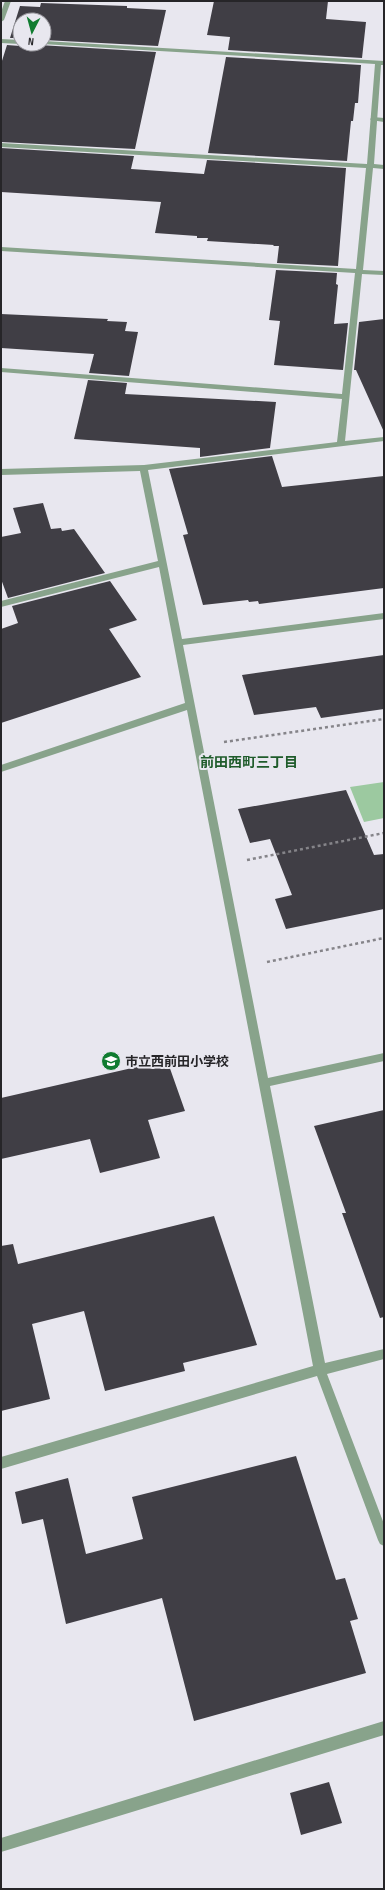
<svg xmlns="http://www.w3.org/2000/svg" width="385" height="1890" viewBox="0 0 385 1890" font-family="'Sofia Sans Condensed','Noto Sans JP',sans-serif">
	<style>
		.green { fill: #9cc9a0 }
		.building { fill: #403e45 }
		.lines { fill: none; stroke-linecap: round; stroke-linejoin: round }
		.path { stroke: #858489; stroke-width: 2.5; stroke-dasharray: 3 3; stroke-linecap: butt }
		.service { fill: #88a38b; fill-rule: evenodd }
		.minor { fill: #88a38b; fill-rule: evenodd }
		.labels { text-anchor: middle; stroke-width: 4; stroke-linejoin: round; paint-order: stroke }
		.poi-label { font-size: 13px; font-weight: bold; fill: #262528; stroke: #e8e7ef; text-anchor: start }
		.neighbourhood-label { font-size: 14px; font-weight: bold; fill: #1f5c2b; stroke: #e8e7ef }
	</style>
	<rect width="100%" height="100%" fill="#e8e7ef"/>
	<!-- green -->
	<path class="green" d="M384 782V818L364 822 350 787Z"/>
	<!-- building -->
	<path class="building" d="M214 1H328L326 19 366 22 362 58 228 50 230 37 207 35Z
		M41 3 127 6V8L166 10 158 46 44 40V20H20V38H10L20 6 40 7Z
		M22 44 156 52 135 149 1 142V64L7 45 20 46Z
		M226 57 361 65 358 103H355L353 121H351L347 161 208 153Z
		M1 148 134 156 131 169 204 174 207 160 346 168 338 266 277 263 279 246H273L274 245 207 241 208 238H197V236L155 233 161 202 1 192Z
		M276 270 337 273 336 284 338 285 334 324 348 323 343 370 274 365 280 321 269 320Z
		M1 314 108 319 107 321 127 322 125 331 138 332 129 376 89 373 94 354 1 348Z
		M384 319V432L356 370H354L359 322Z
		M88 380 127 383 125 394 276 402 270 448 200 457V448L74 439Z
		M272 456 282 487 384 476V588L259 604 258 601 249 602 248 600 203 605 183 535 188 534 169 469Z
		M43 503 51 529 61 528 62 531 74 529 105 573 8 598 1 579V537L21 533 13 508Z
		M110 581 137 620 109 629 141 677 1 723V629L18 623 12 606Z
		M384 655V709L321 718 316 707 254 715 242 675Z
		M346 790 374 855 384 854V909L286 929 275 899 292 895 270 839 250 843 238 809Z
		M167 1060 185 1111 148 1120 160 1158 100 1173 90 1139 1 1159V1098Z
		M384 1110V1317L380 1318 342 1213H346L314 1126Z
		M214 1216 257 1345 183 1363 185 1371 105 1391 84 1311 32 1324 50 1399 1 1411V1246L13 1244 18 1264Z
		M296 1456 336 1580 345 1578 358 1619 350 1621 366 1673 194 1721 162 1598 66 1624 43 1519 22 1524 15 1492 68 1478 86 1554 143 1539 132 1497Z
		M329 1782 342 1823 301 1835 290 1793Z"/>
	<g class="lines">
		<!-- path -->
		<path class="path" d="M224 742 384 719
			M247 860 384 833
			M267 962 384 938"/>
		<!-- service -->
		<path class="service" d="M373 117 384 118V122L371 120 370 119Z"/>
		<!-- minor -->
		<path class="minor" d="M5 1H11L4 20 1 22V12Z
			M1 39 20 40V44L1 43Z
			M44 41 384 61V65H381L374 164 384 165V169L373 168 363 270 384 271V275L362 274 345 441 384 437V441L148 470 182 639 384 613V619L183 645 268 1078 384 1053V1061L270 1086 325 1363 384 1349V1359L327 1374 384 1524V1546L380 1544 378 1540 317 1376 1 1469V1457L313 1366 187 710 1 772V765L185 703 159 567 1 607V601L158 561 140 471 1 475V469L144 465 337 442 342 399 1 372V368L342 394 355 273 1 251V247L356 269 366 168 1 147V143L367 164 375 64 42 44H44Z
			M384 1721V1735L1 1852V1838Z"/>
	</g>
	<!-- icons -->
	<defs>
		<symbol id="school-disc" viewBox="-11 -11 22 22"><circle r="9.5" fill="#107c30" stroke="#e8e7ef"/><path d="M0-5L7-2L0 1L-7-2ZM-4 1L0 2.5L4 1V4Q0 6-4 4Z" fill="#fff"/></symbol>
	</defs>
	<g fill-rule="evenodd">
		<use href="#school-disc" x="100" y="1050" width="22" height="22"/>
	</g>
	<g class="labels">
		<!-- poi labels -->
		<g class="poi-label">
			<text x="125" y="1066">市立西前田小学校</text>
		</g>
		<!-- neighbourhood labels -->
		<g class="neighbourhood-label">
			<text x="249" y="767">前田西町三丁目</text>
		</g>
	</g>
	<!-- border -->
	<rect width="385" height="1890" fill="none" stroke="#262528" stroke-width="4"/>
	<!-- north arrow -->
	<g transform="translate(32 32) rotate(186)"><circle r="19" fill="#e8e7ef" stroke="#9a999f"/>
	<path d="M0-3L7 15L0 10L-7 15Z" fill="#107c30"/>
	<text y="-6" font-size="11" font-weight="bold" text-anchor="middle" fill="#262528">N</text>
	</g>
</svg>
